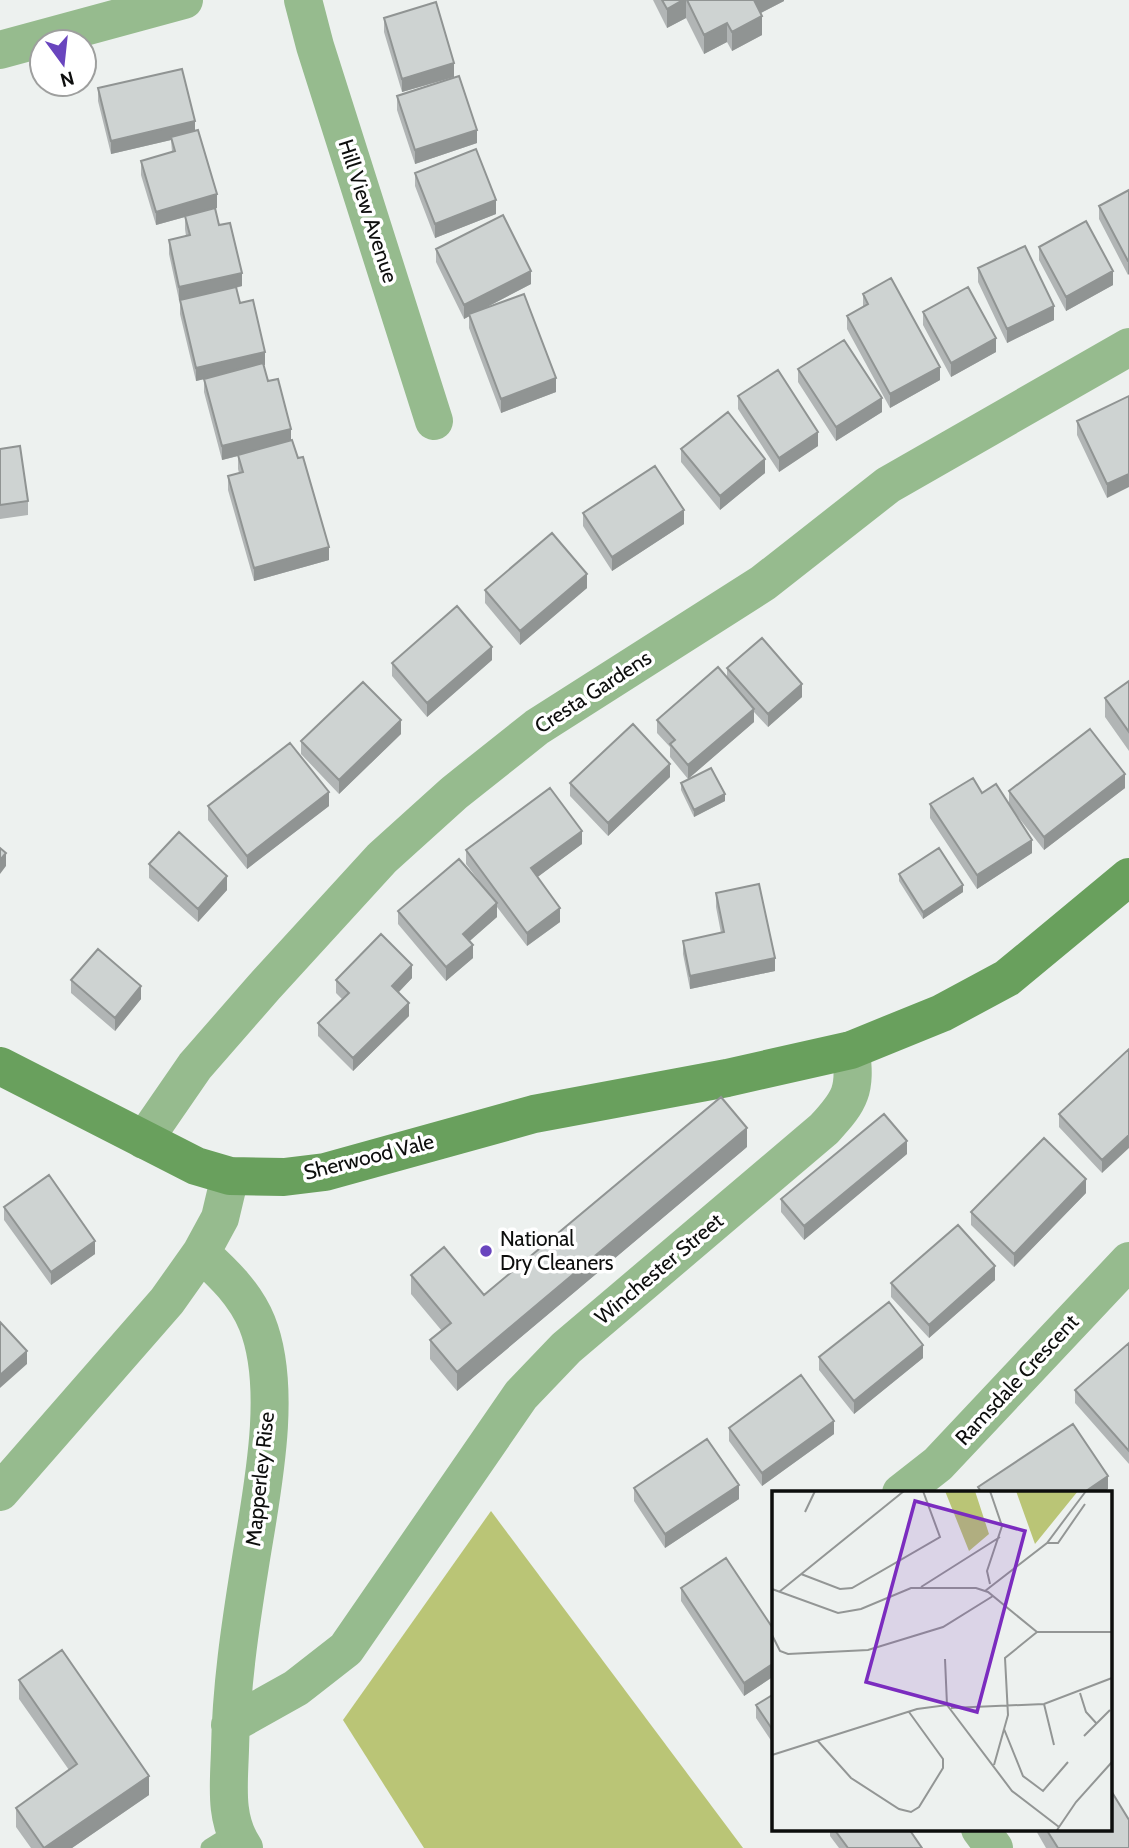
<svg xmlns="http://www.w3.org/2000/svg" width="1129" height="1848" viewBox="0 0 1129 1848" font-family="Cabin,sans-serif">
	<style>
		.green { fill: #bac576 }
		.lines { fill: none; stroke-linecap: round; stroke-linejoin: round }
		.lane { stroke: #96bb8e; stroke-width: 19 }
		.street { stroke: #96bb8e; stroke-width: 38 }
		.secondary { stroke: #69a05d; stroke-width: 38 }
		.wall { fill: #b1b5b5 }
		.shaded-wall { fill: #909493 }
		.building { fill: #ced3d2; stroke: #909493; stroke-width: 2 }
		.poi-dot { fill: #6945be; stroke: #fff; stroke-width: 2.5 }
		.labels { text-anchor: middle; stroke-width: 7; stroke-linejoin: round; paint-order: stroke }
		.street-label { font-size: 21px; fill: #0d0e0d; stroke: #fff }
		.poi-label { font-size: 21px; fill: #0d0e0d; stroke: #fff; text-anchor: start }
		.inset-road { fill: none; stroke: #939695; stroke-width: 2 }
		.view { fill: #7b2cbf; fill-opacity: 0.15; stroke: #7b2cbf; stroke-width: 3.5 }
		.inset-edge { fill: none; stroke: #0d0e0d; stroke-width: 3.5 }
	</style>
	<rect width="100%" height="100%" fill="#edf1ef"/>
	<!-- green -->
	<path class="green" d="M491 1511 743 1848H424L343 1720Z"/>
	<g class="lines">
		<!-- lane -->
		<path class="lane" d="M210 1848 234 1833"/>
		<!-- street -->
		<path class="street" d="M303 0 315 46 434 421
			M0 50 184 0
			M144 1140 195 1066 264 987 382 858 454 793 537 727 763 583 888 485 1129 347
			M201 1253C224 1274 245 1294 257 1323 284 1390 261 1495 250 1565 240 1627 231 1688 230 1750 229 1784 224 1819 244 1848
			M0 1492 167 1301 201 1253 220 1218 230 1176
			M901 1493 938 1464 1129 1261
			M230 1725 296 1688 346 1649 521 1395 566 1348 824 1129C851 1100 856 1090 851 1050
			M980 1829 994 1848"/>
		<!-- secondary -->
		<path class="secondary" d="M0 1066 196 1166 230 1176 284 1177 325 1172 534 1114 727 1078 851 1050 942 1013 1007 978 1129 877"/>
	</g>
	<!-- wall -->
	<path class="wall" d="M653 0H784V1L761 13 762 35 732 51 727 42 704 54 686 18 667 28Z
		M384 18 454 77 402 92 384 32Z
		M98 88 195 131 217 208 207 210 219 225 242 286 236 288 240 303 265 365H264L268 381 291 440 329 560 254 581 228 490V476L239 473 238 469V456L222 460 204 392V379L196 381 180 314V300L199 296 179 300 169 254V240L186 236 185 229V217L156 225 141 175V161L172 152 171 140 111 154 98 101Z
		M397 96 477 143 415 164 397 110Z
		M415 173 496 214 435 238 415 186Z
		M1129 190 1128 275 1099 219V206Z
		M1039 247 1113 285 1066 311 1039 260Z
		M436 249 531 284 479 311 556 392 501 413 469 328V316L464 319 436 262Z
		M978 268 1054 320 1007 343 978 282Z
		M863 294 940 380 890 408 847 329V316L863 307Z
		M923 312 996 352 951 377 923 325Z
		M798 369 882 412 836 441 798 382Z
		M738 396 818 446 779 472 738 409Z
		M1129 396 1107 498 1077 435V421Z
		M0 449 28 501V515L0 519Z
		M681 449 765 473 720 510 681 462Z
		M583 513 684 524 612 571 583 526Z
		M587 588 520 645 485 603V590Z
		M492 660 427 717 392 676V663Z
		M727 668 802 697 768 727 754 712V722L688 779 670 757V747L657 733V720L727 677Z
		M1129 681V751L1105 717V698Z
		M401 734 339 794 301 754V741Z
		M670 777 608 836 570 796V783Z
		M681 783 725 801 694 817 681 790Z
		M1125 788 1044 850 1011 808 1032 853 977 889 930 818V804L982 793 1009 804V791Z
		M208 806H329L247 869 208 820Z
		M582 844 537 877 560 922 527 946 497 907V917L469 941 473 958 446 981 398 924V911L479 881 466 864V850Z
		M149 864 227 890 198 922 149 878Z
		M899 874 963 892 923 919 899 881Z
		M716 893 775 971 690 989 683 954V941L721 933 716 907Z
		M412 978 399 992 409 1016 353 1071 318 1036V1023L342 999 336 993V980Z
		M71 980 141 999 115 1031 71 993Z
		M1129 1049 1102 1173 1059 1127V1114Z
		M747 1147 457 1391 430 1359V1340L442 1331 411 1294V1275L484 1295Z
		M907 1154 804 1240 781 1212V1199Z
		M1086 1193 1014 1267 971 1225V1212Z
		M4 1207 95 1254 51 1285 4 1220Z
		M995 1280 929 1338 891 1297V1283Z
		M1129 1343V1464L1075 1403V1390Z
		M819 1357 923 1358 854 1414 819 1370Z
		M729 1428 834 1434 762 1486 729 1441Z
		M634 1488 739 1499 665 1548 634 1501Z
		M681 1588 774 1630V1676L744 1696 681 1601Z
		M19 1680 149 1795 72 1848H31L16 1827V1808L69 1770 19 1699Z
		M774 1694V1745L756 1718V1705Z
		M830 1829H909L922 1848H839L830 1836Z
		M1035 1829H1110L1129 1848H1046Z"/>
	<!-- shaded-wall -->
	<path class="shaded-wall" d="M683 0H686V18L667 28V9Z
		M753 0H784V1L753 17Z
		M762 16V35L732 51V32Z
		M727 23V42L704 54V35Z
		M454 63V77L402 92V79Z
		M195 121V134L171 137V140L111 154V141Z
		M477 130V143L415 164V150Z
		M217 194V208L156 225V212Z
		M496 200V214L435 238V224Z
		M1128 261H1129V274L1128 275Z
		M531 271V284L464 319V305Z
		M1113 271V285L1066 311V297Z
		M242 273V286L179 300V287Z
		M1054 306V320L1007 343V329Z
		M996 338V352L951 377V363Z
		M265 352V365L196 381V368Z
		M940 367V380L890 408V394Z
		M556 378V392L501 413V399Z
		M882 398V412L836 441V427Z
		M291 429V442L222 460V446Z
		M818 432V446L779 472V458Z
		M765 459V473L720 510V496Z
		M1129 474V487L1107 498V484Z
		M684 510V524L612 571V557Z
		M329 547V560L254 581V568Z
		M587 574V588L520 645V631Z
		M492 647V660L427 717V703Z
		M802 684V697L768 727V714Z
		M754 709V722L688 779V765Z
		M401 720V734L339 794V780Z
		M670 764V777L608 836V823Z
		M1125 774V788L1044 850V837Z
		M329 792V806L247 869V856Z
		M725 794V801L694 817V810Z
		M582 831V844L531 882V868Z
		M1032 840V853L977 889V875Z
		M6 853V866L0 874V860Z
		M227 876V890L198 922V909Z
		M963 885V892L923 919V912Z
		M497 903V917L463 947V934Z
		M560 908V922L527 946V933Z
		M473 945V958L446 981V967Z
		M775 958V971L690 989V976Z
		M412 965V978L392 999V986Z
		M141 986V999L115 1031V1018Z
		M409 1003V1016L353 1071V1058Z
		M747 1128V1147L457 1391V1372Z
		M1129 1135V1148L1102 1173V1160Z
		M907 1141V1154L804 1240V1226Z
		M1086 1179V1193L1014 1267V1254Z
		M95 1241V1254L51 1285V1272Z
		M995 1266V1280L929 1338V1325Z
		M923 1345V1358L854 1414V1401Z
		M27 1351V1364L0 1388V1375Z
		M834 1421V1434L762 1486V1473Z
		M1108 1476V1489L1103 1493H1083Z
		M739 1485V1499L665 1548V1534Z
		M774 1663V1676L744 1696V1683Z
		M149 1776V1795L72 1848H45Z"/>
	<!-- building -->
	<path class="building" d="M662 0H683L667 9Z
		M687 0H754L762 16 732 32 727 23 704 35Z
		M436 2 454 63 402 79 384 18Z
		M182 69 195 121 111 141 98 88Z
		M459 76 477 130 415 150 397 96Z
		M198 130 217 194 156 212 141 161 175 151 171 137Z
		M476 149 496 200 435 224 415 173Z
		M1129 190V261H1128L1099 206Z
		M215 208 219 225 230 223 242 273 179 287 169 240 190 235 185 216Z
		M503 215 531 271 464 305 436 249Z
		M1086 221 1113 271 1066 297 1039 247Z
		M1025 246 1054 306 1007 329 978 268Z
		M891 278 940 367 890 394 847 316 868 304 863 294Z
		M236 287 240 303 253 300 265 352 196 368 180 300Z
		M968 287 996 338 951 363 923 312Z
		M524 294 556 378 501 399 469 314Z
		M844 340 882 398 836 427 798 369Z
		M263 363 268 381 278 379 291 429 222 446 204 379Z
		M778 370 818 432 779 458 738 396Z
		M1129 396V474L1107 484 1077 421Z
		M728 412 765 459 720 496 681 449Z
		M292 440 298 458 303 457 329 547 254 568 228 476 243 472 238 455Z
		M20 446 28 501 0 505V449Z
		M655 466 684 510 612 557 583 513Z
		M552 533 587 574 520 631 485 590Z
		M457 606 492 647 427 703 392 663Z
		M762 638 802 684 768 714 727 668Z
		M718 667 754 709 688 765 670 744 675 740 657 720Z
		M1129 681V732L1105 698Z
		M363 682 401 720 339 780 301 741Z
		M633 724 670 764 608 823 570 783Z
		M1090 729 1125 774 1044 837 1009 791Z
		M290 743 329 792 247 856 208 806Z
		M711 768 725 794 694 810 681 783Z
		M973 778 982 793 996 784 1032 840 977 875 930 804Z
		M550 788 582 831 531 868 560 908 527 933 466 850Z
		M179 832 227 876 198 909 149 864Z
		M0 848 6 853 0 860Z
		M939 848 963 885 923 912 899 874Z
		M459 859 497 903 463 934 473 945 446 967 398 911Z
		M759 884 775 958 690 976 683 941 724 932 716 893Z
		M381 934 412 965 392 986 409 1003 353 1058 318 1023 349 993 336 980Z
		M98 949 141 986 115 1018 71 980Z
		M1129 1049V1135L1102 1160 1059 1114Z
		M721 1097 747 1128 457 1372 430 1340 451 1323 411 1275 444 1247 484 1295Z
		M884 1114 907 1141 804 1226 781 1199Z
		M1044 1138 1086 1179 1014 1254 971 1212Z
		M49 1175 95 1241 51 1272 4 1207Z
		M958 1225 995 1266 929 1325 891 1283Z
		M889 1302 923 1345 854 1401 819 1357Z
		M0 1322 27 1351 0 1375Z
		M1129 1343V1451L1075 1390Z
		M801 1375 834 1421 762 1473 729 1428Z
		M1073 1424 1108 1476 1083 1493H982L978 1487Z
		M707 1439 739 1485 665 1534 634 1488Z
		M726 1558 774 1630V1663L744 1683 681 1588Z
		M62 1650 149 1776 44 1848 16 1808 77 1764 19 1680Z
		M774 1694V1732L756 1705Z
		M1110 1789 1129 1820V1848H1058L1046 1829H1110Z
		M834 1829H909L922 1848H848Z"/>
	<!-- markers -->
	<circle class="poi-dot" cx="486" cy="1251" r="7"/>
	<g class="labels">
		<!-- street labels -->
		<g class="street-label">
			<text transform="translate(368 211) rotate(72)" y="7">Hill View Avenue</text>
			<text transform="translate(593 692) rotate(-33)" y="7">Cresta Gardens</text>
			<text transform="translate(369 1157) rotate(-14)" y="7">Sherwood Vale</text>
			<text transform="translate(659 1269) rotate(-40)" y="7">Winchester Street</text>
			<text transform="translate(1017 1380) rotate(-47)" y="7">Ramsdale Crescent</text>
			<text transform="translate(260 1479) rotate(-84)" y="7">Mapperley Rise</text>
		</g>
		<!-- poi labels -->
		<g class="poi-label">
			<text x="500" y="1246">National<tspan x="500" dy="24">Dry Cleaners</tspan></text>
		</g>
	</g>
	<!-- overview -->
	<g transform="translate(772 1491)">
		<rect width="340" height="340" fill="#edf1ef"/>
		<path d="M173 0H203L217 43 197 60ZM244 0H306L263 53Z" fill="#bac576"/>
		<path class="inset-road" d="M218 0 230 35 215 80 218 93M33 21 43 0M275 52H286L313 13M29 83 68 98 80 97 168 46 151 0M149 96 228 46M0 98 66 122 89 118 139 97H204L216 101 265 141H340M213 100 275 52 314 0M7 101 132 0M0 144 8 160 16 163 96 159 171 136 221 105M173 168 175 214M308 202 314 221 325 233M272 213 282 254M179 217 272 213 340 187M232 238 251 285 271 300 296 271M312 245 338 219M45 249 79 287 127 318 139 321 147 316 171 277V268L137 221M0 264 145 218 175 214 240 300 287 336M222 274 236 224 233 167 265 141M285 339 304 311 340 271"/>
		<path class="view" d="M143 10 253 40 205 221 94 191Z"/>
		<rect width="340" height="340" class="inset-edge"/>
	</g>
	<!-- north arrow -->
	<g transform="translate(63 63) rotate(165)"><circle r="33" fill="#ffffff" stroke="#9e9f9e" stroke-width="2"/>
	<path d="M0-5L12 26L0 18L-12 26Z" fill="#6945be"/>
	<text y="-10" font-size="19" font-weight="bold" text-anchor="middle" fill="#0d0e0d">N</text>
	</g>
</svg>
